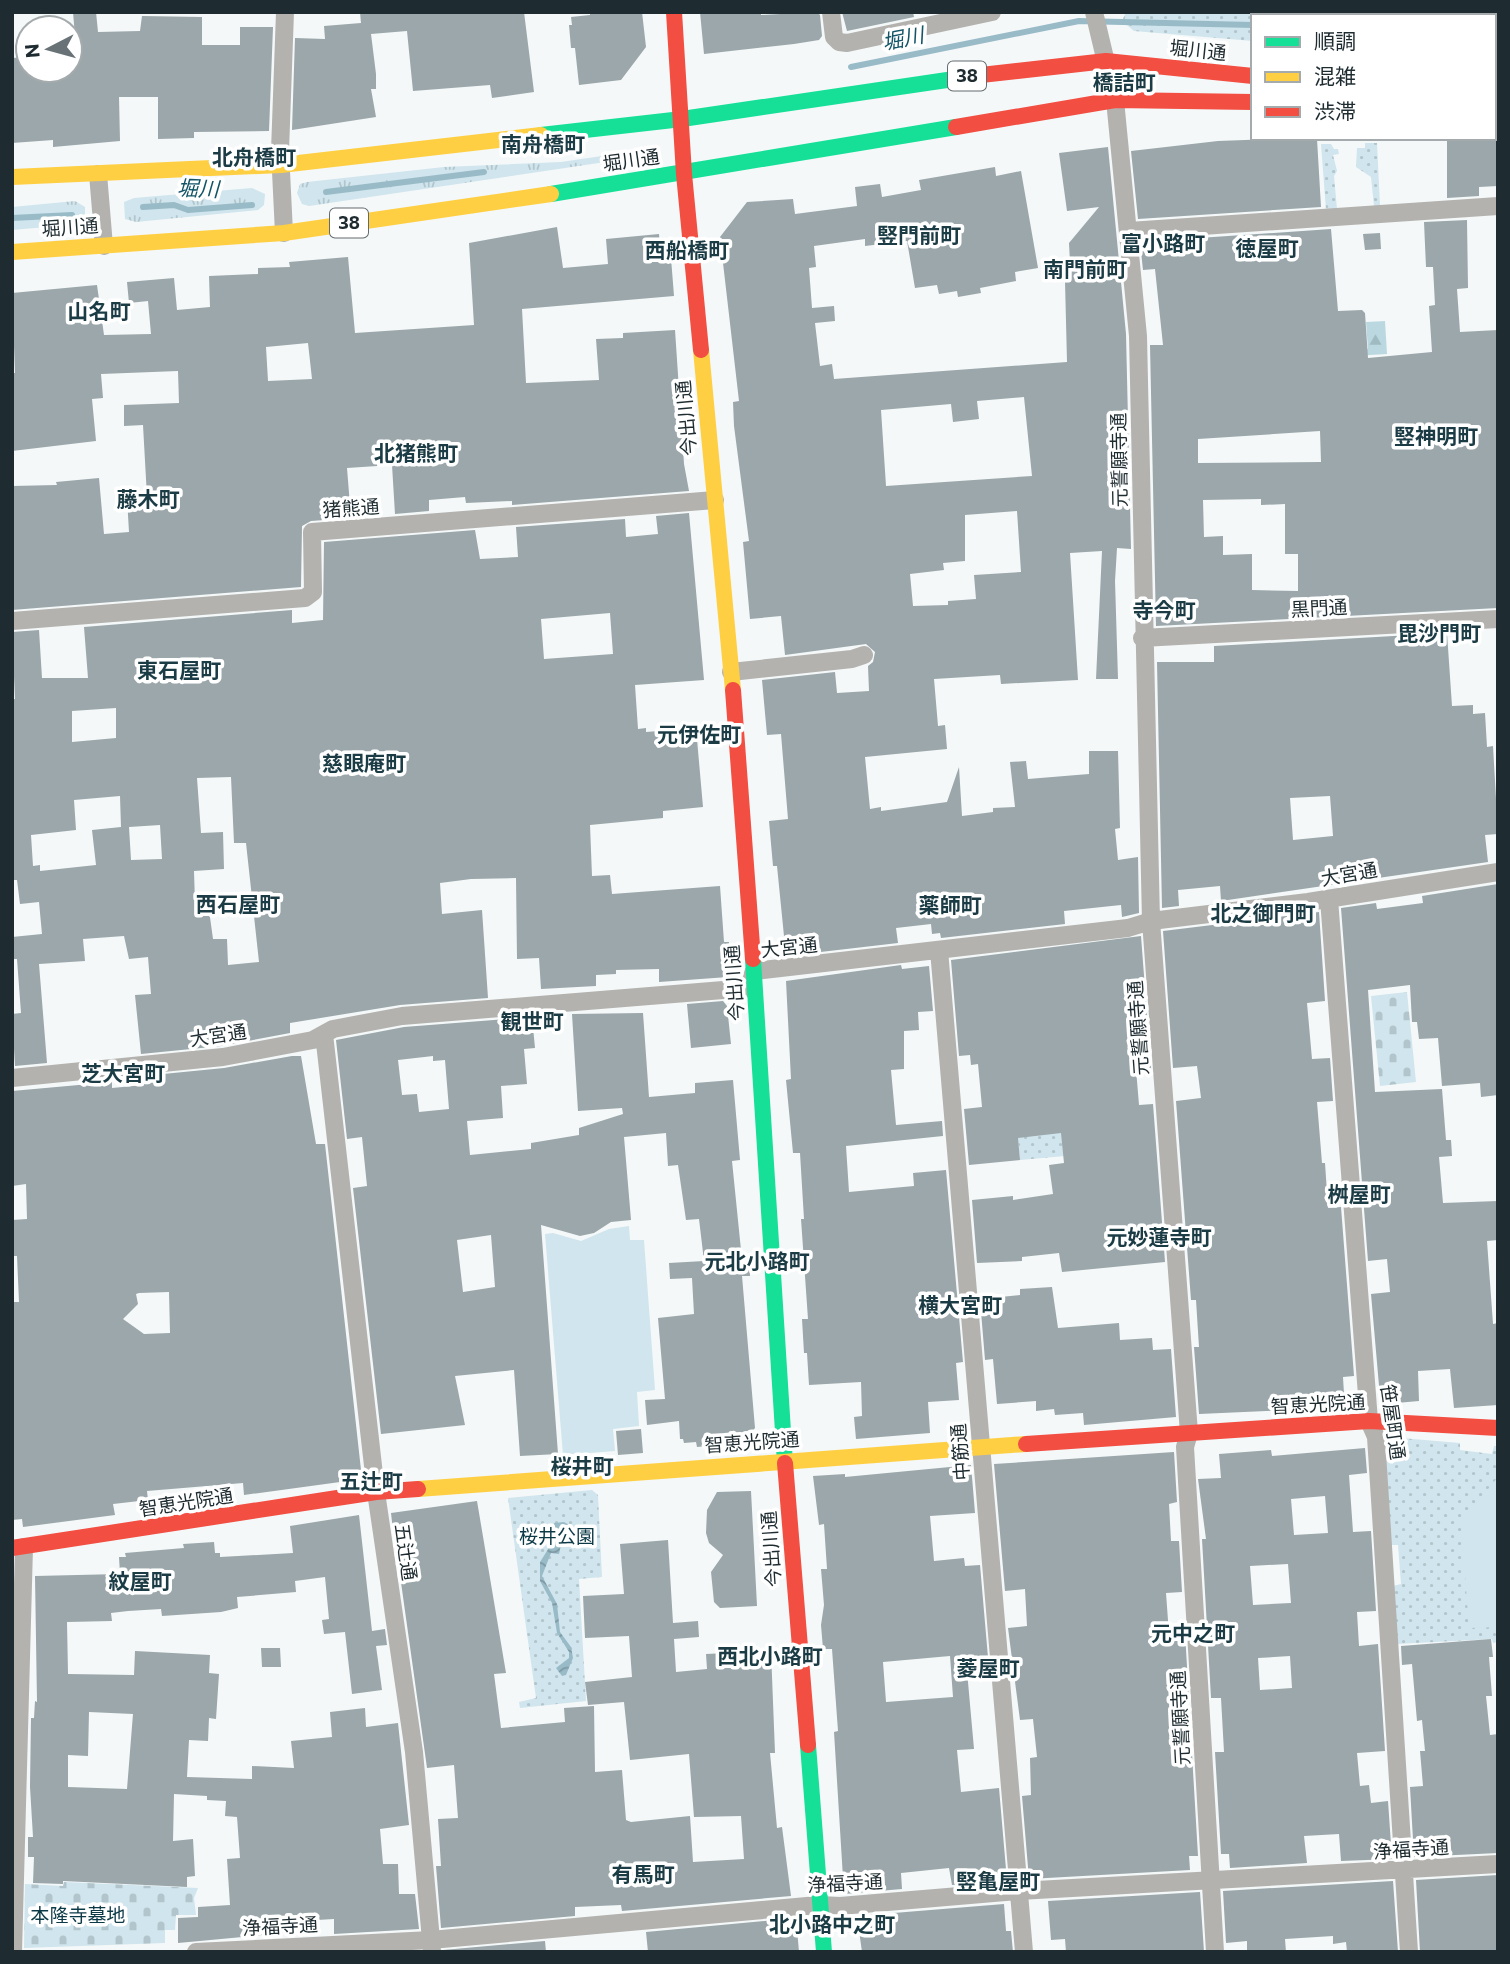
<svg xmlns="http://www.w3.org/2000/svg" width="1510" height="1964" viewBox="0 0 1510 1964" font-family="Commissioner,'Noto Sans JP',sans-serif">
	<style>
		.grass { fill: url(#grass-tufts) }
		.forest { fill: url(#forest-firs) }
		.cemetery { fill: url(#cemetery-stones) }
		.park { fill: url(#park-dots) }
		.pitch { fill: #d0e5ed }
		.water { fill: url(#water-waves) }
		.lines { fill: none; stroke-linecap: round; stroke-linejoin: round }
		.stream { stroke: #99bbc7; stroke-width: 6 }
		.building { fill: #9ba7aa; fill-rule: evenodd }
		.street { stroke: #b3b2ae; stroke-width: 18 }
		.fast { stroke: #16e098; stroke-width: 16 }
		.slow { stroke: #ffcf43; stroke-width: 16 }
		.jam { stroke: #f24e42; stroke-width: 16 }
		.labels { text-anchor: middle; stroke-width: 7; stroke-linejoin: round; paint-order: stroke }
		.shield { fill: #fff; stroke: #626b6f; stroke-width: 2 }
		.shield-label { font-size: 18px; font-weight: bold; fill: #1e2c31 }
		.street-label { font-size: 19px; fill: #1e2c31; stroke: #fff }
		.park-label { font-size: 19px; fill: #0c3946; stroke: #fff }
		.water-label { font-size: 21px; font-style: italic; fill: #135567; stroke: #fff }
		.neighbourhood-label { font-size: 21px; font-weight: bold; fill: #1b3b45; stroke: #fff }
	</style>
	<defs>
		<pattern id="grass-tufts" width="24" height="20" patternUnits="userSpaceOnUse" patternTransform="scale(1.75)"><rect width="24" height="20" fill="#d0e5ed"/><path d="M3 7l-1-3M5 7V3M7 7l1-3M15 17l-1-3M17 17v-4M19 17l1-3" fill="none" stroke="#b2c5cc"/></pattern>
		<pattern id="forest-firs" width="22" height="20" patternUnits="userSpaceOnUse" patternTransform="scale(1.75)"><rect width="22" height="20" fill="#bbd8e1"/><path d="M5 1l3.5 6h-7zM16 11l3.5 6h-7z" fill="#a0bac2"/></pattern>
		<pattern id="cemetery-stones" width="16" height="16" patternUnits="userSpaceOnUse" patternTransform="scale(1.75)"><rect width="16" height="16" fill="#d0e5ed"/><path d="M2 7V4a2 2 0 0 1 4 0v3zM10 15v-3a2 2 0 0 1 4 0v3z" fill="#b2c5cc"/></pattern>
		<pattern id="park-dots" width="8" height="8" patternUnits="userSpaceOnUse" patternTransform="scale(1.75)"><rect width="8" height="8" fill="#d0e5ed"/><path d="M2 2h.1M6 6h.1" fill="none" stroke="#b2c5cc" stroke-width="1.8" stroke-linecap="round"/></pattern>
		<pattern id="water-waves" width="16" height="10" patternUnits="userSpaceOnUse" patternTransform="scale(1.75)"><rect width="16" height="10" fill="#99bbc7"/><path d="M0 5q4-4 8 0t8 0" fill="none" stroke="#7c98a2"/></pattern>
	</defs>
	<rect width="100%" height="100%" fill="#f4f8f9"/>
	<!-- grass -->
	<path class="grass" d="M609 155 614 157 612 161 309 206 302 204 297 193 300 184 307 182 444 167 561 162Z
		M252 188 265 194 264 205 258 210 136 222 125 219 124 202 134 198Z
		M75 201 85 207V218L81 224 12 230V207Z"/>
	<!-- forest -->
	<path class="forest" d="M1385 321 1387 354 1338 357 1352 351 1368 349 1366 322Z"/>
	<!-- cemetery -->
	<path class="cemetery" d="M1407 992 1416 1082 1380 1086 1371 996Z
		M64 1882 198 1888 194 1898 196 1915H176L175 1930H165V1943L24 1948 25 1884 63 1886Z"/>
	<!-- park -->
	<path class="park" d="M1126 12H1498V44H1494V16H1253V41L1134 31 1122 21Z
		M1365 143H1377L1380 206H1374L1371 177 1356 167 1357 148H1365Z
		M1321 144H1331L1334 149H1338L1339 154 1333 155 1337 171 1334 176 1337 209 1326 210Z
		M1016 1121 1062 1127 1065 1156 1020 1160Z
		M1389 1437 1460 1443V1450L1492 1454 1494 1446H1498V1642L1493 1643 1492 1639 1397 1644 1393 1586 1401 1584 1398 1545H1389L1384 1443Z
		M592 1490 598 1495 602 1577 579 1579 586 1701 520 1708 519 1702 536 1698 508 1498Z"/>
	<!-- pitch -->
	<path class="pitch" d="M629 1226 630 1240H644L655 1390 637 1392 639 1426 613 1429 615 1451 563 1455 545 1234 553 1233 581 1241 609 1229Z
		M1498 1477V1627L1469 1628 1461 1522Z"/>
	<!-- water -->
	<path class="water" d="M564 1522 574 1528 575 1537 562 1540 559 1554 551 1553 542 1576 557 1604 560 1632 571 1647 573 1658 566 1675 562 1676 556 1668 569 1658V1652L557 1633 552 1603 540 1581V1562L552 1543 554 1523Z"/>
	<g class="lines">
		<!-- stream -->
		<path class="stream" d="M1494 34H1498
			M851 67 1079 21 1253 25
			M326 192 484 172
			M143 207 174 205 188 210 252 205
			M12 218 72 215"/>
	</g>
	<!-- building -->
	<path class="building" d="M73 12H96L98 32 140 31 142 16 202 17V45H240V27H273L269 131 194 132V138L158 139V97H119L120 141 53 147V140L12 143V58L28 57V70H70V36H75Z
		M360 12H524L534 92 492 98 490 85 413 91 407 31 371 34 376 74V89H371L376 117 292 130 295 38 325 39 324 26 361 23Z
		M590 12H642L646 47 621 80 579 85 575 48H571L569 25H572L571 17 590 15Z
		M700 12H761V15L817 12 820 15 822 36 819 40 794 44 704 54Z
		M842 12H913L914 17 847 31Z
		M1275 139H1317L1321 207 1138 219 1131 151 1218 141Z
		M1447 140 1498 141V186L1479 187V196L1447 198Z
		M1108 147 1126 334 1131 549 1117 548 1115 581 1118 679H1096L1102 551 1070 553 1078 680 1001 684 1000 675 934 679 938 726 945 725 947 749 865 757 870 809 881 807V811L947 802 959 767 962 816 993 812V808L1015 807 1010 762 1026 761 1028 779 1089 774V751H1118L1120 828 1115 829 1118 860 1138 857 1139 913 1122 917 1121 905 1064 911 1065 924 941 938 940 933 932 934 931 924 896 928 898 943 786 956 777 866H773L769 821 788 819 781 734 767 735 762 680 835 672 837 693 869 691 868 666 873 662 875 652 866 644 785 655 781 616 750 619 743 542 749 541 734 426 733 402 739 401 720 237 747 202 793 199 795 214 857 206 855 187 880 184 882 197 921 190 919 180 995 167 996 176 1021 171 1038 268 1015 272 1016 281 980 288 981 293 958 297 957 291 939 294 937 285 915 288 907 241 865 246V239L814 246 816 267 809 268 812 308 834 306 835 321 815 323 820 366 832 364 834 379 1067 362 1065 281H1071L1069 243 1099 207 1067 211 1059 153ZM1024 397 1032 476 886 486 881 410 951 404 953 422 979 419 977 401ZM1017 511 1021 572 974 575 976 599 948 601V605L913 606 910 574 944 570 943 563 965 561V515Z
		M1467 220 1468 288 1457 289 1460 332 1498 330V608L1156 626 1150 345H1163L1155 269 1143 270 1140 242 1331 229 1338 311 1362 310 1365 313 1368 358 1432 352 1429 306 1435 305 1433 267H1426L1424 222ZM1320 431 1321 462 1198 463V439ZM1261 499V505L1285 504V554H1298V591L1252 590V554L1223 555V536L1204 537 1203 500Z
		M557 227 563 268 608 264 606 239 659 234 661 259 671 258 674 296 522 309 526 383 599 380 596 339 623 338V333L675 330 684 464 689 491 512 505V501L466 503 465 497 429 500V511L395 514 392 465 347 468 351 518 311 521 302 526 301 587 12 610V486L57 485 56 482 99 478 104 534 129 532 127 498 147 497 143 425 124 426V405L179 403 178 371 101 374 103 398 92 399 96 441 12 451V373H15L12 293 97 285 104 335 151 334 148 301 129 303 127 282 174 278 177 310 210 307 209 276 258 274V268L290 267 289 262 348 257 355 333 474 325 469 243ZM308 343 312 379 268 381 266 347Z
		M1380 233 1381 249 1365 250 1363 234Z
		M689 513 704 680 635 685 638 729 646 728V732L696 728 703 807 663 811V818L590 825 592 876 610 875 612 894 720 886 724 942H729L728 977 659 982V969L616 970V974L596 975V986L541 989 539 958 517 959 516 878 471 879 440 883 442 914 482 910 488 998 400 1005 290 1023V1033L221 1046 141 1054 135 995 151 994 148 957 129 959 124 936 83 939 85 961 39 964 47 1063 15 1066 12 1014 21 1013 17 959H12V937L42 934 39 902 20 904 17 880H12V699H15L12 632 39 630 42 678H88L84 627 292 610V623L323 620 324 542 475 530 480 559 518 557 516 527 625 519 626 537 658 534 656 516ZM610 613 613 654 544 659 541 619ZM116 708V738L72 742V711ZM231 777 234 843H246L259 962 228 965 227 939H213L208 903 195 904 194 871 224 869 223 832 201 833 197 778ZM120 796 121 827 92 830 96 865 40 871V865L33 866 31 835 76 830 74 800ZM160 825 162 859 131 860 129 827Z
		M1447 633 1452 706 1473 705V714L1485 713 1487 747 1493 746 1498 834 1485 835 1488 862 1221 901 1220 886 1178 890 1179 906 1162 908 1157 662H1214V646ZM1330 796 1333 836 1293 840 1290 798Z
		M1498 884V1095L1481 1097 1480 1083 1442 1086 1438 1038 1419 1039 1417 1022H1412L1410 985 1368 990 1375 1092 1442 1089 1446 1140H1451L1452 1156 1439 1157 1443 1203 1498 1201V1240L1487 1241 1493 1324 1498 1323V1405L1454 1408 1450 1369 1418 1371 1419 1401 1385 1404 1380 1397 1371 1294 1390 1292 1387 1259 1368 1261 1341 908 1376 903 1377 909 1423 903 1422 896Z
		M1319 912 1325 1001 1307 1003 1312 1059 1330 1058 1333 1101 1317 1102 1322 1163H1325L1328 1208 1341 1207 1354 1376 1343 1377 1344 1394 1289 1397 1290 1410 1199 1414 1194 1347H1199L1196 1300H1191L1176 1101 1201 1098 1197 1066 1173 1068 1163 931Z
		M1141 936 1151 1068 1136 1069 1139 1105 1153 1104 1165 1262 1062 1272 1059 1253 1022 1257V1261L977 1263 972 1200 1013 1196V1200L1053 1194 1049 1165 1064 1163 1061 1133 1018 1138 1020 1160 969 1165 964 1109 982 1107 978 1064 971 1065 970 1055 959 1056 951 960Z
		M901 965 902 969 929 966 933 1011 918 1012 919 1030 904 1031V1069L891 1070 896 1125 942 1121 943 1136 846 1146 849 1192 914 1186 913 1173 946 1170 963 1362 956 1363 959 1400 928 1402 930 1433 856 1439 854 1417 862 1416 861 1382 809 1385 807 1353H804L802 1319H808L801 1219H804L800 1153H793L786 1080 791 1079 786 981Z
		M723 1001 727 1006 731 1044 691 1048 687 1004Z
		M643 1013 649 1097 695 1093V1083L733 1080 740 1160 732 1161 742 1260H749L750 1276H742L755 1428 742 1443 697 1447 696 1442 684 1443 683 1439H680L679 1421 647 1425 645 1400 665 1399 658 1318 694 1314 692 1278 670 1279 669 1263 704 1261 699 1219 686 1220 678 1165 668 1166 666 1133 624 1137 631 1220 611 1222 594 1233 580 1236 541 1225 558 1454 520 1456 514 1370 455 1376 465 1425 381 1434 353 1188 367 1186 362 1137 347 1139 336 1040 404 1027 532 1017 535 1048 524 1049 527 1084 501 1086 503 1118 467 1121 470 1155 531 1149V1143L579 1135V1128L623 1114 622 1108 578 1111 572 1014ZM433 1056V1061L445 1060 449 1109 419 1112 417 1094 402 1095 398 1060ZM491 1235 495 1287 463 1292 457 1240Z
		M292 1056H301L316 1144H325L362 1479 244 1495 243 1483 147 1491 148 1500 113 1504 115 1515 23 1527 22 1519 12 1520V1302H19L17 1256H12V1220L27 1219 26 1184 12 1186V1091L112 1082V1088L144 1085 143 1076 224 1068ZM169 1292 170 1333 144 1334 123 1319 138 1304 136 1294 139 1293Z
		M1052 1287 1058 1328 1119 1323 1120 1340 1152 1338 1153 1350 1171 1349 1176 1417 1084 1425 1083 1413 1055 1415 1054 1409 1036 1411V1401L997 1404 993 1359 985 1360 980 1299 1020 1295V1289Z
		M641 1429 643 1453 618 1455 616 1431Z
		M1365 1448 1367 1473 1349 1475 1353 1532 1371 1531 1376 1611 1357 1612 1359 1646 1378 1644 1385 1751 1357 1753 1360 1786 1369 1785 1371 1803 1388 1801 1392 1859 1341 1861 1339 1834 1304 1836 1307 1863 1230 1868 1229 1854H1221L1215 1752H1224L1221 1698H1211L1202 1539H1206L1198 1479 1221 1478 1219 1454 1271 1450 1272 1456ZM1325 1496 1328 1533 1294 1535 1291 1499ZM1288 1564 1291 1603 1253 1605 1250 1566ZM1290 1656 1292 1688 1260 1690 1258 1658Z
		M1174 1452 1177 1502 1169 1504 1171 1541H1179L1182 1592 1166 1593 1169 1634 1185 1633 1189 1700H1175L1178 1738 1189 1737 1192 1754 1198 1856H1189L1190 1870 1029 1879 1022 1796 1031 1795 1030 1758 1037 1757 1033 1719 1020 1720 1008 1628 1027 1626 1025 1589 1005 1591 994 1464Z
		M971 1465 975 1513 930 1516 934 1561 964 1558 965 1566 980 1565 989 1669 967 1671 974 1749 957 1750 961 1792 999 1788 1007 1881 952 1885 949 1868 901 1873 902 1889 844 1894 834 1732 838 1731 832 1649H823L821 1625 824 1605 821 1569H827L824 1524 819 1525 813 1476 845 1474V1477ZM950 1656 953 1697 886 1702 883 1662Z
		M751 1491 757 1606 720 1608 714 1602 711 1572 723 1555 709 1543 706 1533 707 1510 717 1492Z
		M477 1501 506 1673 494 1674 501 1728 565 1722 564 1708 594 1706 595 1772 622 1770 626 1820 631 1822 690 1816 693 1862 744 1859 741 1816 694 1817 689 1754 630 1760 624 1702 588 1705 585 1682 632 1677 629 1636 585 1638 583 1596 624 1594 620 1544 668 1540 673 1623 698 1621 699 1637 674 1639 676 1672 707 1669 706 1654 771 1651 775 1753H770L777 1828 782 1827 791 1896 622 1911 621 1905 575 1907V1916L441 1928 436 1866H441L438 1819 458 1818 454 1765 427 1768 399 1568H403L397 1529 393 1530 391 1513Z
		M359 1515 372 1631 385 1629 387 1645 376 1646 382 1690 352 1694 345 1632 324 1634 322 1620 329 1619 325 1577 295 1581 296 1592 237 1597 238 1608 221 1612 162 1616 161 1609 128 1611 111 1613 112 1621 67 1622 68 1674 134 1675 135 1651 210 1655 209 1673 219 1674 216 1719 209 1718 208 1741 189 1740 187 1777 252 1779V1766L294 1768 291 1741 332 1737 330 1712 365 1708 366 1727 398 1723 409 1825 380 1829 383 1864H398L399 1894H415L419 1929 334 1934V1919L283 1922 284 1933 178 1943V1918L198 1917V1907L230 1905 227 1859 240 1858 237 1817 225 1816 226 1801 207 1800V1796L174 1794 173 1841 193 1839 195 1876 187 1877V1887L63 1881V1884L33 1883 34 1857H28V1837H33L30 1787 31 1718H34L35 1701 37 1702 35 1576 120 1574 119 1557H126L125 1553 184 1548 183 1544 214 1542 215 1553H220V1557L293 1553 290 1526ZM89 1712 133 1714 127 1789 68 1787V1755L88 1756Z
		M1491 1639 1493 1657H1489L1492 1696H1486L1490 1735 1498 1734V1853L1414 1857 1410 1787 1423 1786 1420 1751H1425L1422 1720 1417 1721 1412 1664 1402 1665 1401 1646Z
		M261 1648H280L281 1667H262Z
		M1498 1875V1952H1420L1416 1880Z
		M1393 1881 1398 1952H1347L1346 1942 1333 1944V1936L1285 1939 1286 1952H1247V1941L1226 1943 1223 1891Z
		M1200 1892 1204 1952H1066L1065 1939 1051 1940 1048 1901Z
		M1004 1904 1006 1931H1011L1013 1952H862L857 1916Z
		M796 1918 799 1952H648L646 1932Z
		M545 1941 546 1952H443V1950Z"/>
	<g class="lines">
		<!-- street -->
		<path class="street" d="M831 12 834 37 839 42 847 43 992 12
			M1094 12 1115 100 1138 336 1151 921 1189 1433 1185 1447 1215 1952
			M98 174 104 246
			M1129 231 1498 206
			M284 233 280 151 285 12
			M12 621 305 598 313 592 312 532 715 500
			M1142 638 1498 619
			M731 672 852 659 864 655
			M1329 899 1369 1421 1376 1437 1409 1952
			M939 950 1024 1952
			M324 1034 376 1492 414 1752 432 1951
			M12 1078 223 1057 313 1040 333 1029 402 1016 748 988 754 971 1128 928 1151 921 1308 902 1498 872
			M13 1952 24 1547
			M196 1952 431 1940 818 1905 840 1906 1019 1891 1498 1864"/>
		<!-- fast -->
		<path class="fast" d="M541 135 682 119 981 75
			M551 194 956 127
			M753 959 785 1463
			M808 1745 824 1952"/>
		<!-- slow -->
		<path class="slow" d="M1494 81 1498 82
			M12 177 281 165 541 135
			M12 252 284 233 551 194
			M701 350 733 690
			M418 1489 1026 1444"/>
		<!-- jam -->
		<path class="jam" d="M674 12 684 174 701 350
			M981 75 1106 61 1253 76
			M1494 104H1498
			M956 127 1115 100 1253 102
			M733 690 753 959
			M1026 1444 1369 1421 1498 1428
			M785 1463 808 1745
			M12 1548 376 1492 418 1489"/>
	</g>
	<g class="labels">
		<!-- shield labels -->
		<g class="shield">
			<rect x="948" y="61.5" width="38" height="29" rx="5"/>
			<rect x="330" y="208.5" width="38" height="29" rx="5"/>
		</g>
		<g class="shield-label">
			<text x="967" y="82">38</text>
			<text x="349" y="229">38</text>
		</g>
		<!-- street labels -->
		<g class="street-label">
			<text transform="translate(1198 50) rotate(6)" y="7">堀川通</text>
			<text transform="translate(631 160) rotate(-8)" y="7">堀川通</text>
			<text transform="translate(70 227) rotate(-4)" y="7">堀川通</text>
			<text transform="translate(686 418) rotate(-95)" y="7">今出川通</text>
			<text transform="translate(1119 460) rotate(-91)" y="7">元誓願寺通</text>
			<text transform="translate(351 508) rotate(-4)" y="7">猪熊通</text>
			<text transform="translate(1319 608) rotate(-3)" y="7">黒門通</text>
			<text transform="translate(1349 874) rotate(-10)" y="7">大宮通</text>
			<text transform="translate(789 947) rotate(-6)" y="7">大宮通</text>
			<text transform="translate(734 983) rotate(-94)" y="7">今出川通</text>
			<text transform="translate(1138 1028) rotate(-94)" y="7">元誓願寺通</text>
			<text transform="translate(218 1035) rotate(-8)" y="7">大宮通</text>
			<text transform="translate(1318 1404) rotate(-3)" y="7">智恵光院通</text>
			<text transform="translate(1393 1422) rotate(82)" y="7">笹屋町通</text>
			<text transform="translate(752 1442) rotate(-4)" y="7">智恵光院通</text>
			<text transform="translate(960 1452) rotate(-94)" y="7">中筋通</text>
			<text transform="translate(186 1502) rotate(-9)" y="7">智恵光院通</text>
			<text transform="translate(771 1549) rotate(-94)" y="7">今出川通</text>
			<text transform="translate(406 1552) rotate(82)" y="7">五辻通</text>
			<text transform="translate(1180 1718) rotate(-93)" y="7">元誓願寺通</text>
			<text transform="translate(1411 1849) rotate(-4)" y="7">浄福寺通</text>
			<text transform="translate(845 1883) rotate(-3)" y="7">浄福寺通</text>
			<text transform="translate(280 1926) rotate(-3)" y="7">浄福寺通</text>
		</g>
		<!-- park labels -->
		<g class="park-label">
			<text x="557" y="1543">桜井公園</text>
			<text x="78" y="1922">本隆寺墓地</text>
		</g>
		<!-- water labels -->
		<g class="water-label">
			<text transform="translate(903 39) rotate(-11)" y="7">堀川</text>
			<text transform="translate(198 189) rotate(2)" y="7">堀川</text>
		</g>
		<!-- neighbourhood labels -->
		<g class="neighbourhood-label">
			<text x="1124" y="90">橋詰町</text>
			<text x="543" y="152">南舟橋町</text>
			<text x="254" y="165">北舟橋町</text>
			<text x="919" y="243">竪門前町</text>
			<text x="1163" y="251">富小路町</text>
			<text x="1267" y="256">徳屋町</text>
			<text x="687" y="258">西船橋町</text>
			<text x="1085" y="277">南門前町</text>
			<text x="99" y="319">山名町</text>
			<text x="1436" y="444">竪神明町</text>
			<text x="416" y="461">北猪熊町</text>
			<text x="148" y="507">藤木町</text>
			<text x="1164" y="618">寺今町</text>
			<text x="1439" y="641">毘沙門町</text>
			<text x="179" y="678">東石屋町</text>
			<text x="699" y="742">元伊佐町</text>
			<text x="364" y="771">慈眼庵町</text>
			<text x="238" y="912">西石屋町</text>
			<text x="950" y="913">薬師町</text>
			<text x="1263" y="921">北之御門町</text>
			<text x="532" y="1029">観世町</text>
			<text x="123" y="1081">芝大宮町</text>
			<text x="1359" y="1202">桝屋町</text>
			<text x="1159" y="1245">元妙蓮寺町</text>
			<text x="757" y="1269">元北小路町</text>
			<text x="960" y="1313">横大宮町</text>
			<text x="582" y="1474">桜井町</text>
			<text x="371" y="1489">五辻町</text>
			<text x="140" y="1589">紋屋町</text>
			<text x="1193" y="1641">元中之町</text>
			<text x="770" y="1664">西北小路町</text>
			<text x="988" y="1676">菱屋町</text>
			<text x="643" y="1882">有馬町</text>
			<text x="998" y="1889">竪亀屋町</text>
			<text x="832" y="1932">北小路中之町</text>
		</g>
	</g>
	<!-- border -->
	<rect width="1510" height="1964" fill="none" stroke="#1e2c31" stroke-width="28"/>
	<!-- legend -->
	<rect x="1251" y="14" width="245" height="126" fill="#ffffff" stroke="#a5abad" stroke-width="2"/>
	<rect x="1265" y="37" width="35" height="10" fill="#16e098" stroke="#a5abad" stroke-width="2"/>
	<text x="1314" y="49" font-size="21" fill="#1e2c31">順調</text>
	<rect x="1265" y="72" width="35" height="10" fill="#ffcf43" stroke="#a5abad" stroke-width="2"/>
	<text x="1314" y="84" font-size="21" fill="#1e2c31">混雑</text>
	<rect x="1265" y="107" width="35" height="10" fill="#f24e42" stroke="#a5abad" stroke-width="2"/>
	<text x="1314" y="119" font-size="21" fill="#1e2c31">渋滞</text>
	<!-- north arrow -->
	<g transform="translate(49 49) rotate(264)"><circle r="33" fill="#ffffff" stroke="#a5abad" stroke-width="2"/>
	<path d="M0-5L12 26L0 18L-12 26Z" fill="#697377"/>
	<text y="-10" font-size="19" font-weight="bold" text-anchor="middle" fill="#1e2c31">N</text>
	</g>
</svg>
